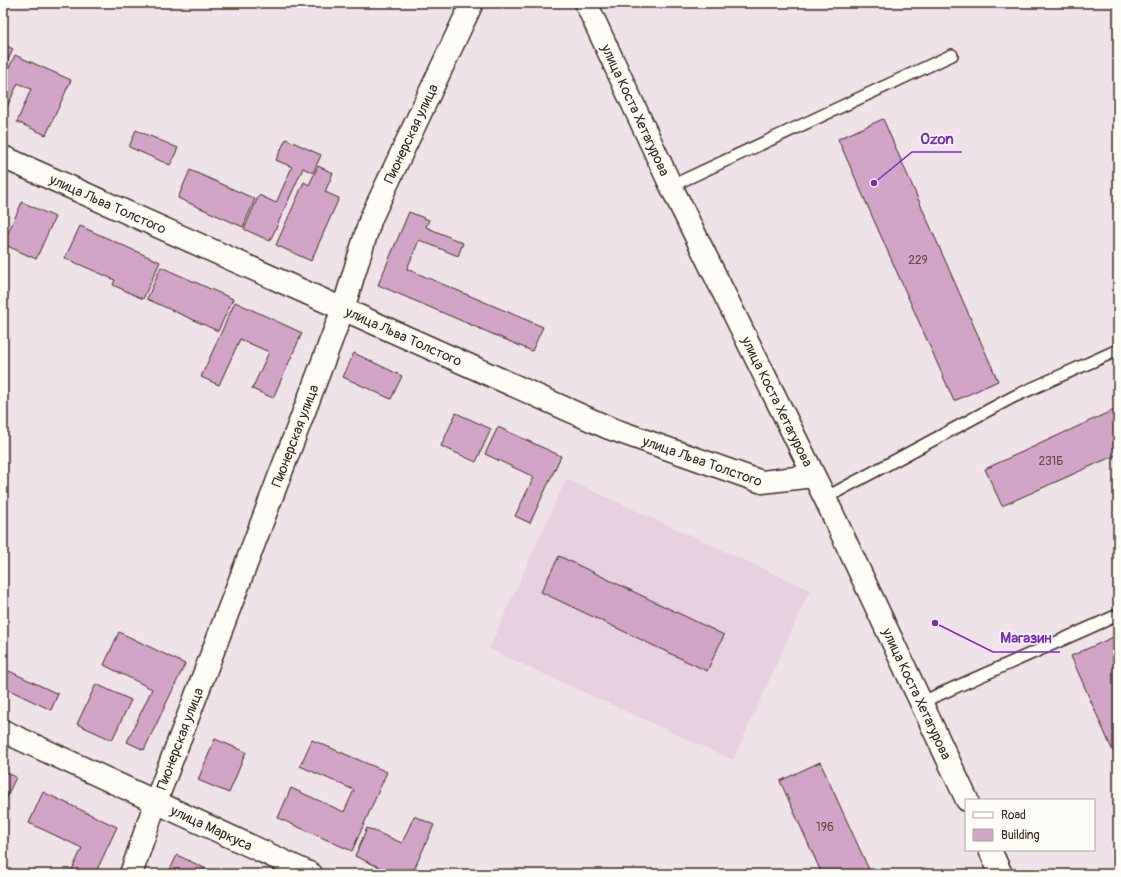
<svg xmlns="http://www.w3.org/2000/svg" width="1121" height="877" viewBox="0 0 1121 877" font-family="Pangolin,sans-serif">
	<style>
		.built { fill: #e7d0df }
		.building { fill: #d2a5c8; stroke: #3b2a1e }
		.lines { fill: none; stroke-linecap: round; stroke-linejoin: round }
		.lane-casing { stroke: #3b2a1e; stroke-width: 14 }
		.street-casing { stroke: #3b2a1e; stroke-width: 25 }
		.secondary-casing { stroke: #3b2a1e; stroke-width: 25 }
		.lane { stroke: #fdfcf7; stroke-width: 11 }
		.street { stroke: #fdfcf7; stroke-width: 22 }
		.secondary { stroke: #fdfcf7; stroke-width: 22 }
		.labels { text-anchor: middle; stroke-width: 3; stroke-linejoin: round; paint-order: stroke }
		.number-label { font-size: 12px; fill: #614948 }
		.street-label { font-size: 14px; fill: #3b2a1e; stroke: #fdfcf7 }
		.leader { fill: none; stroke: #7b2cbf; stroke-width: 1.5 }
		.callout-dot { fill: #7b2cbf; stroke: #fdfcf7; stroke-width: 1.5 }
		.callout-label { font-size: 15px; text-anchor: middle; font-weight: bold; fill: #7b2cbf; stroke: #fdfcf7; stroke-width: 3; stroke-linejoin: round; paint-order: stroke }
	</style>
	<rect width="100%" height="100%" fill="#f0e2e9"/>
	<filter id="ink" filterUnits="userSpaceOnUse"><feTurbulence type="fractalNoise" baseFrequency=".025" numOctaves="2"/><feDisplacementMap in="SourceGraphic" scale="8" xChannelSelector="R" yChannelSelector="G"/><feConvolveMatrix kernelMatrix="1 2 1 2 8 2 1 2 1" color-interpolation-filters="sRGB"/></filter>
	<g filter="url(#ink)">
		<!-- built -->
		<path class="built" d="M566 479 810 590 733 760 489 649Z"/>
		<!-- building -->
		<path class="building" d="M3 44 13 49 3 72Z
			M15 55 71 80 46 135 17 122 31 89 18 83 3 116V81Z
			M883 119 998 381 954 401 838 139Z
			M136 130 178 148 170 165 129 147Z
			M286 139 321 155 313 173 303 168 270 241 244 229 259 195 276 203 292 167 276 160Z
			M318 166 333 173 325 192 339 198 311 261 276 245 304 182 309 185Z
			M190 170 255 199 243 227 178 198Z
			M22 202 55 217 36 259 3 244Z
			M409 212 429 220 426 227 463 243 458 256 419 240 407 269 543 327 532 351 378 285Z
			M80 226 160 262 143 299 113 285 115 280 65 258Z
			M161 267 233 299 218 331 147 299Z
			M235 302 302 333 273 398 252 389 269 352 240 339 219 385 201 377Z
			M354 353 402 376 391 399 343 377Z
			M1118 408V454L1002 506 985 469Z
			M456 413 491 429 476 462 441 446Z
			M498 427 561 456 530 523 515 516 534 477 485 454Z
			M559 556 724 635 707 671 541 592Z
			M119 632 185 664 144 750 127 742 152 689 104 665Z
			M1118 635V763L1071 656Z
			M9 671 58 694 51 710 3 687Z
			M96 684 131 700 112 740 77 724Z
			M215 739 246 752 229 793 198 780Z
			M312 740 387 772 352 851 278 818 291 788 344 812 354 790 300 766Z
			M820 762 871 874H822L780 781Z
			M3 771 16 777 4 803 3 802Z
			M43 792 117 827 95 874H70L82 848 29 823Z
			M414 816 434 825 412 874H394L355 856 367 828 402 843Z
			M177 855 217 874H168Z"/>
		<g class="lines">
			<defs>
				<path id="lane" d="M671 186 952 55
					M825 498 1013 397 1118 350
					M922 702 1118 615"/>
				<g id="street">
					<path id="s1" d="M3 157 609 428 762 482 813 476"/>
					<path id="s2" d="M3 731 311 874"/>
					<path id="s3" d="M131 874 156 801 343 309 371 218 472 3"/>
				</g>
				<g id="secondary">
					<path id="s4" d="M586 3 671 186 825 498 967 800"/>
					<path d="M990 850 1001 874"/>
				</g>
			</defs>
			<!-- lane casing -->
			<use href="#lane" class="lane-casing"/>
			<!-- street casing -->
			<use href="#street" class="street-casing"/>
			<!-- secondary casing -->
			<use href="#secondary" class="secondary-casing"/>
			<!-- lane -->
			<use href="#lane" class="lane"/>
			<!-- street -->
			<use href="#street" class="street"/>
			<!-- secondary -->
			<use href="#secondary" class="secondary"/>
		</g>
	</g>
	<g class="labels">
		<!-- number labels -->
		<g class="number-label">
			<text x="918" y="264">229</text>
			<text x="1051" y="465">231Б</text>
			<text x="825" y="831">196</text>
		</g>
		<!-- street labels -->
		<g class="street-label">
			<text dy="5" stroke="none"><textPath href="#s4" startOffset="118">улица Коста Хетагурова</textPath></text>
			<text dy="5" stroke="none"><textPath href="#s3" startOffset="792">Пионерская улица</textPath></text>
			<text dy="5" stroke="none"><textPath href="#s1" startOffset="115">улица Льва Толстого</textPath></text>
			<text dy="5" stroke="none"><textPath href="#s1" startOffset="439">улица Льва Толстого</textPath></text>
			<text dy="5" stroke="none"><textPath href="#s4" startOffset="442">улица Коста Хетагурова</textPath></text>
			<text dy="5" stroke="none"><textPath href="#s3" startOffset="468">Пионерская улица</textPath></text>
			<text dy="5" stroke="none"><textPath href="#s1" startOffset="763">улица Льва Толстого</textPath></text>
			<text dy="5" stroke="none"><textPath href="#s4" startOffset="766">улица Коста Хетагурова</textPath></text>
			<text dy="5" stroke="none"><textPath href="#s3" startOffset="144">Пионерская улица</textPath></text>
			<text dy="5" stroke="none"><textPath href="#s2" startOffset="230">улица Маркуса</textPath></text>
		</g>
	</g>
	<!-- callouts -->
	<path class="leader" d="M874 183L912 152H962M935 623L993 652H1060"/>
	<g class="callout-dot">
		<circle cx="874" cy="183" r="4"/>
		<circle cx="935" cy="623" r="4"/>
	</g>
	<g class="callout-label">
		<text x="937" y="144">Ozon</text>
		<text x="1026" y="643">Магазин</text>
	</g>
	<!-- margin -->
	<rect width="1121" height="877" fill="none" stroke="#fdfcf7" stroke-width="16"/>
	<rect x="8" y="8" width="1105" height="861" fill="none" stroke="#3b2a1e" stroke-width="1.5" filter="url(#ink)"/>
	<!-- legend -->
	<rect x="965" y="799" width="130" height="52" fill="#fdfcf7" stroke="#afa8a0"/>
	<rect x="973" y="812" width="20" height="6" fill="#fdfcf7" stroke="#afa8a0"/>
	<text x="1001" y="819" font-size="12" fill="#3b2a1e">Road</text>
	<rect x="973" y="829" width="20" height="12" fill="#d2a5c8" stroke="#afa8a0"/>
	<text x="1001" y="839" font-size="12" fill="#3b2a1e">Building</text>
</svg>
